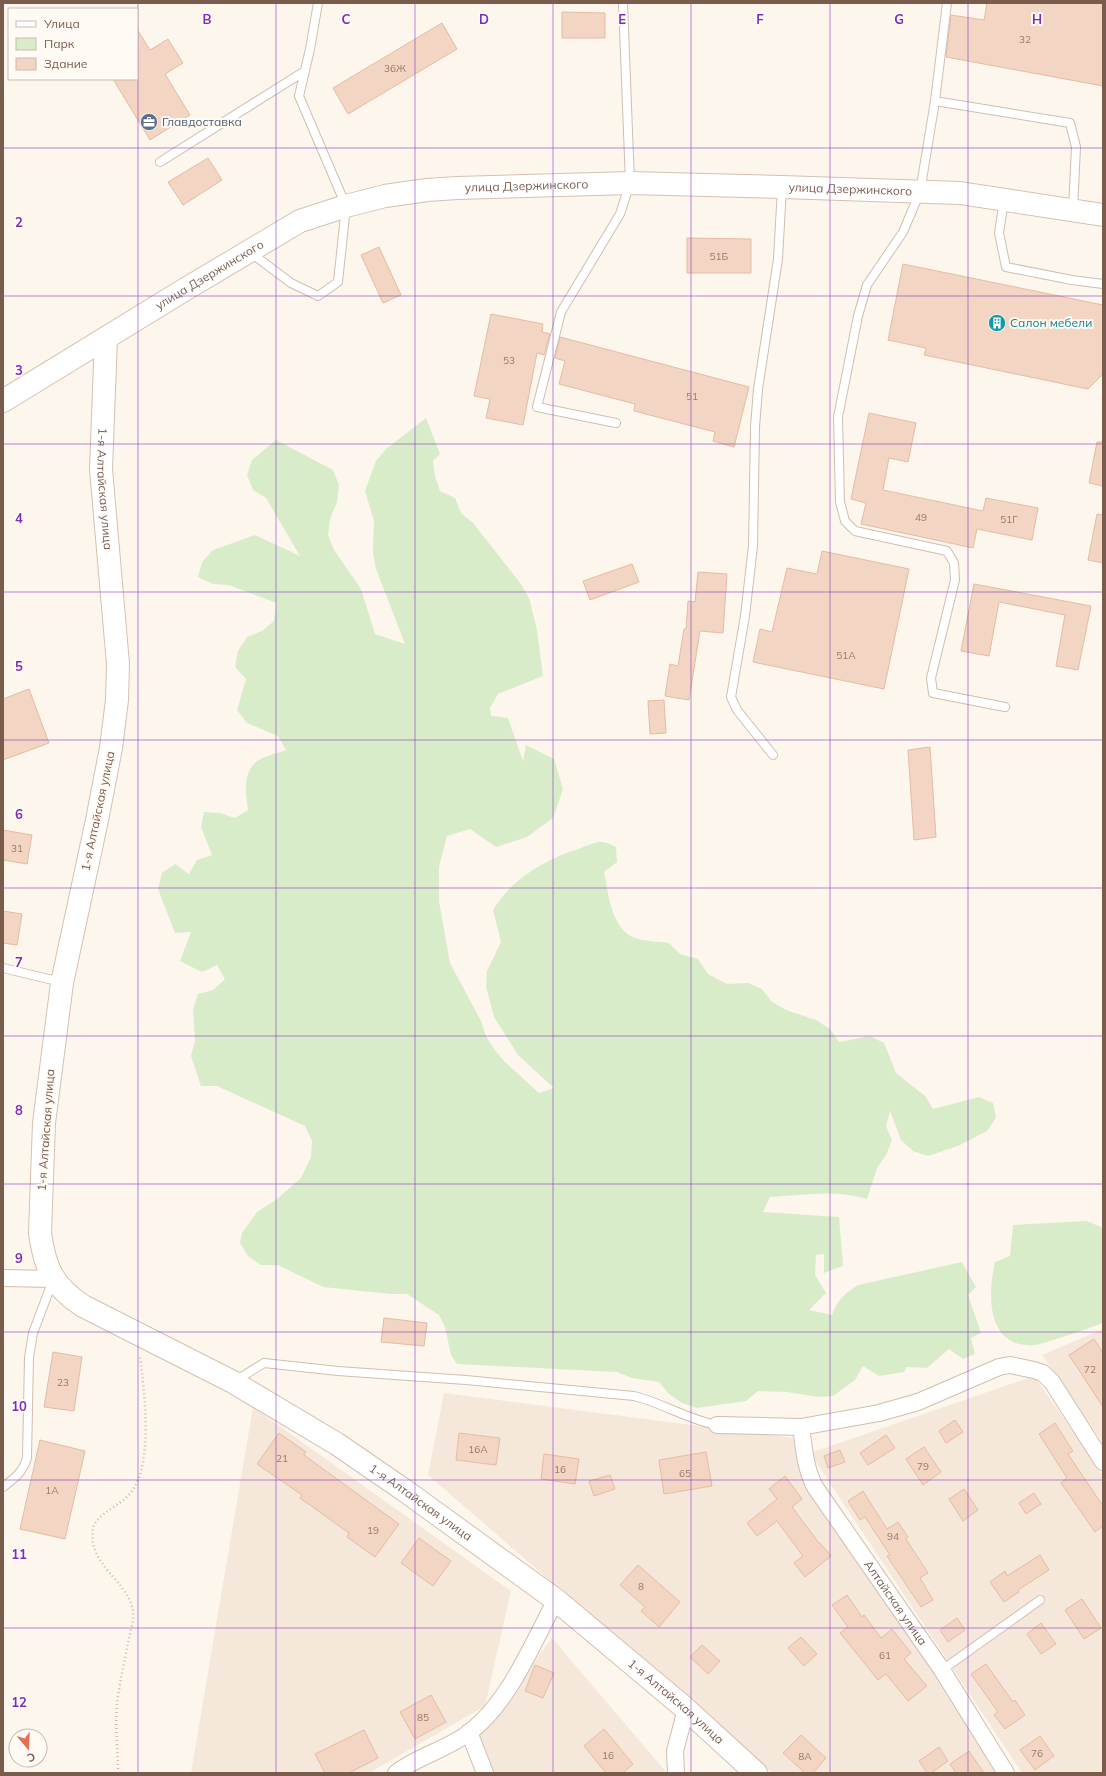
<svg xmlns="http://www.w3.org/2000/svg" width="1106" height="1776" viewBox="0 0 1106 1776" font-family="Mulish,sans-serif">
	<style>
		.residential { fill: #f5e8da }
		.green { fill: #d8ecc9 }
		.building { fill: #f3d5c3; stroke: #e6bba3 }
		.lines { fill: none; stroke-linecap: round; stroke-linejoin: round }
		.lane-casing { stroke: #d1beb0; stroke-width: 10 }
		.street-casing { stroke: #d1beb0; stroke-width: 18 }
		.secondary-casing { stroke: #d6c0b0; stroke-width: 24 }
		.path { stroke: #d9b8a5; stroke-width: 2.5; stroke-dasharray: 1 3; stroke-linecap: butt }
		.lane { stroke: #fff; stroke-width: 8 }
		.street { stroke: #fff; stroke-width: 16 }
		.secondary { stroke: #fff; stroke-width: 22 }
		.grid { fill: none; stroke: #7b2cbf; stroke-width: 1; stroke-opacity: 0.55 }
		.labels { text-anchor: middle; stroke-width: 4; stroke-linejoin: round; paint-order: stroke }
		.number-label { font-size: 10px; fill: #987a6a }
		.service-label { font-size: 12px; fill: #4e5e75; stroke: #fffaf3; text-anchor: start }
		.street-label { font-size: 12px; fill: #7a5c4d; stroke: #fffaf3 }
		.culture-label { font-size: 12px; fill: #0d838f; stroke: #fffaf3; text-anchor: start }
		.grid-label { font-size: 13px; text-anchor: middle; font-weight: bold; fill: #7b2cbf; stroke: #fffaf3; stroke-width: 4; stroke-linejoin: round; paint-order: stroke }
	</style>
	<rect width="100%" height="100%" fill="#fdf6ec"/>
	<!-- residential -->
	<path class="residential" d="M1103 1329V1443L1042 1355Z
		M1034 1376 1103 1475V1773H1022L810 1453Z
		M444 1393 793 1438 1000 1773H772L428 1475Z
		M253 1407 511 1591 485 1706 369 1773H191Z
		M552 1638 667 1773H493L478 1737Z"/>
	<!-- green -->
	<path class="green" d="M426 418 440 454 433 461 435 476 440 491 455 498 461 513 473 523 521 584 529 598 537 630 543 676 498 694 490 708 491 716 508 718 523 761 526 745 554 759 563 789 553 818 527 837 496 847 470 829 447 836 439 867V901L450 963 481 1021 486 1036 494 1049 504 1061 539 1093 554 1088 518 1055 494 1017 486 987 487 971 501 942 493 910C512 878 546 859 581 848 586 846 593 843 598 842 604 841 611 845 616 847L617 862 604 872C609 895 611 932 638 939 648 942 659 941 669 943L680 954 698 959 708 974 727 984 748 983 762 989 772 1002 786 1010 816 1020 830 1029 839 1042 870 1036 884 1043 896 1073 925 1096 933 1109 979 1097 993 1103 996 1118 987 1131 958 1146 928 1156 913 1151 901 1140 890 1111 886 1126 892 1140 886 1155 877 1168 867 1199C836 1189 802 1195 770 1197L763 1212 839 1217 843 1266 824 1273V1254L816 1255 815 1275 826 1293 809 1310 832 1315C837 1300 845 1293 858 1285L962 1262 976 1287 968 1295 981 1333 971 1338 975 1354 963 1359 949 1349 927 1368 906 1367 904 1372 879 1376 863 1366 855 1380 833 1396 819 1397 787 1392 758 1391 746 1401 697 1408 682 1403 669 1394 659 1382 632 1378 617 1372 457 1364 451 1355 445 1327 439 1315 407 1294H391L323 1287 278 1265H261L248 1256 240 1243 242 1233 257 1212 277 1199 301 1178 311 1157 312 1141 305 1126 217 1086H201L191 1056 195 1041 193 1009 198 994 213 990 225 979 217 965 202 972 180 961 191 932 175 933 158 889 162 873 175 864 189 874 197 860 212 855 201 827 204 812 220 813 235 818 248 810C246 794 242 774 256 762 261 757 278 753 286 750L278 736 247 723 237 710 246 679 235 667 238 651 247 637 262 631 274 621 276 603 229 585 213 584 198 577 202 562 213 550 255 535 300 556 266 498 253 490 247 475 252 460 276 440 333 470 339 485 337 502 330 519 328 535 334 550 361 589 375 634 405 644 376 569 373 553 374 521 365 491 376 461 386 449Z
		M1087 1221 1103 1228V1323C1087 1329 1072 1334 1056 1339 1049 1341 1042 1344 1035 1345 987 1349 987 1296 995 1262L1010 1256 1013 1225Z"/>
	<!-- building -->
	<path class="building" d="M987 3H1103V86L946 57 951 15 984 20Z
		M562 12 605 13V38H562Z
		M442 23 457 49 348 114 333 88Z
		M137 29 150 50 168 39 183 63 165 74 190 115 150 140 113 79H137Z
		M208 158 222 180 183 205 168 182Z
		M687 238 751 239V273H687Z
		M379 247 401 295 383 303 361 255Z
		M903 264 1103 305V374L1088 389 924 355 926 348 888 340Z
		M491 314 543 324 542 332 550 334 544 355 537 353 523 425 486 418 490 399 474 396Z
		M560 337 749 387 734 447 713 441 715 432 634 411 635 404 559 384 565 361 555 358Z
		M869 413 916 423 908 462 889 458 883 490 983 511 986 498 1038 508 1032 540 977 529 973 548 861 524 866 503 851 499Z
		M1097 442H1103V486L1089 483Z
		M1097 514 1103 515V563L1088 560Z
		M822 551 909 569 884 689 753 662 760 629 772 632 787 568 817 574Z
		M632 564 639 582 590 600 583 581Z
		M698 572 727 574 723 633 700 631 689 700 665 696 670 664 678 666 684 629H686L688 601 695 602Z
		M974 584 1091 606 1078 670 1056 666 1065 615 999 602 989 656 961 651Z
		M29 689 49 743 3 760V699Z
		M664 700 666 733 650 734 648 701Z
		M930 747 936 837 914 840 908 750Z
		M3 830 32 835 27 864 3 860Z
		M3 911 22 914 17 945 3 943Z
		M384 1318 427 1323 424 1346 381 1342Z
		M1094 1339 1103 1353V1407L1069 1355Z
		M53 1352 82 1357 74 1411 44 1407Z
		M955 1420 963 1432 946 1443 939 1431Z
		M1055 1423 1073 1451 1068 1454 1103 1506V1526L1095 1532 1061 1483 1067 1478 1039 1434Z
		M279 1433 306 1452 304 1455 399 1524 375 1557 347 1537 349 1533 300 1498 302 1495 257 1464Z
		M459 1433 500 1438 496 1465 456 1460Z
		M886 1435 895 1448 868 1465 860 1453Z
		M40 1440 85 1451 65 1539 20 1529Z
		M924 1447 941 1472 923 1485 906 1459Z
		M840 1450 845 1462 828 1468 824 1456Z
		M706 1452 712 1486 664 1494 659 1460Z
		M544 1454 579 1459 575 1484 541 1479Z
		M610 1475 615 1489 594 1496 589 1481Z
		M785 1476 802 1499 792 1507 819 1543H820L831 1556 805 1577 794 1563 803 1556 777 1521 757 1536 747 1523 777 1499 769 1489Z
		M964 1489 978 1510 963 1521 949 1499Z
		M863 1491 887 1529 898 1522 908 1537 906 1539 928 1573 920 1578 933 1600 921 1607 887 1556 890 1555 865 1517 860 1520 848 1501Z
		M1034 1493 1041 1504 1026 1514 1019 1503Z
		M419 1538 451 1561 433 1586 401 1563Z
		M1040 1555 1049 1570 1018 1590 1019 1592 1004 1602 990 1582 1005 1571 1007 1576Z
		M638 1565 680 1602 659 1627 641 1611 645 1607 620 1585Z
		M847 1595 862 1617 864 1615 881 1638 892 1629 911 1653 904 1659 927 1686 908 1701 886 1674 878 1680 840 1633 848 1627 832 1605Z
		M1082 1599 1101 1628 1084 1639 1065 1610Z
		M957 1618 965 1630 948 1642 940 1630Z
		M1041 1623 1056 1644 1041 1654 1027 1634Z
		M801 1637 817 1654 804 1666 788 1648Z
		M702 1645 720 1661 708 1674 690 1657Z
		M986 1664 1013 1702 1015 1700 1025 1715 1005 1729 994 1715 998 1712 971 1674Z
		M535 1665 554 1673 543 1698 525 1691Z
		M431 1695 446 1722 415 1739 400 1712Z
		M604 1729 633 1764 623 1773H606L584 1746Z
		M364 1730 378 1758 349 1773H325L315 1754Z
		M801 1735 826 1758 813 1773H805L783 1753Z
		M1040 1736 1054 1756 1035 1770 1020 1750Z
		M939 1747 948 1761 931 1773H927L919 1761Z
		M969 1751 984 1773H956L950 1764Z"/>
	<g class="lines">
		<defs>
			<path id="lane" d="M947 3 935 101 920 192 903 232 867 285 858 316 838 417 840 502 845 521 855 531 947 551 954 563 955 580 931 678 933 693 1005 707
				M935 101 1070 123 1076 147 1073 210
				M160 162 305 71
				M1004 200 999 233 1006 267 1072 280 1103 284
				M251 253 291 283 318 296 338 282 346 206 299 96 310 49 318 3
				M616 423 537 407 561 312 620 214 630 183 623 3
				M773 755 737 710 731 697 745 616 753 546 755 427 758 389 778 259 782 188
				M3 968 61 982
				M235 1381 264 1363 338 1371 466 1380 634 1396C663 1403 688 1420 717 1425
				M3 1487C15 1478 23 1472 27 1458L29 1357 33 1333 53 1280
				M942 1670 1040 1600"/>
			<g id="street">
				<path d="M3 1278 53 1279"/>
				<path d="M717 1425 801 1427 879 1413 918 1402 999 1367 1010 1365 1034 1370 1043 1373 1052 1382 1103 1462"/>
				<path id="s1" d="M801 1427C804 1448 805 1468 815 1487L942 1670 1006 1773"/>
				<path d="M469 1732 485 1773"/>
				<path d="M396 1773C418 1756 448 1749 470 1732 510 1701 532 1644 556 1600"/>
				<path d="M676 1773 675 1751 686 1709"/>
			</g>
			<g id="secondary">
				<path id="s2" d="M106 338 101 469 118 664 117 700 111 748 97 820 62 983 44 1123 40 1233C45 1269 53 1286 83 1306L233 1382 337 1444 404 1490 556 1600 686 1709 756 1773"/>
				<path id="s3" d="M3 401 184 290 300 221 346 206 385 196 427 190 457 188 630 183 782 187 960 193 1103 215"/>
			</g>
		</defs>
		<!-- lane casing -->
		<use href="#lane" class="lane-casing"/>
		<!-- street casing -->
		<use href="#street" class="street-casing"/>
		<!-- secondary casing -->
		<use href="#secondary" class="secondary-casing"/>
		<!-- path -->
		<path class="path" d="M118 1773C118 1750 115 1726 117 1703 120 1681 125 1659 129 1638 131 1630 134 1619 133 1611 128 1580 87 1565 93 1529 94 1516 120 1505 129 1495 155 1465 144 1392 140 1356"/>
		<!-- lane -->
		<use href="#lane" class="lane"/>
		<!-- street -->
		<use href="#street" class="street"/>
		<!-- secondary -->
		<use href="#secondary" class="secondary"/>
	</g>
	<!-- grid -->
	<path class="grid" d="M138 3V1773M276 3V1773M415 3V1773M553 3V1773M691 3V1773M830 3V1773M968 3V1773M3 148H1103M3 296H1103M3 444H1103M3 592H1103M3 740H1103M3 888H1103M3 1036H1103M3 1184H1103M3 1332H1103M3 1480H1103M3 1628H1103"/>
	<!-- icons -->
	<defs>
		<symbol id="office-disc" viewBox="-11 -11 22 22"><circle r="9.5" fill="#5c6f8a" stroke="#fffaf3"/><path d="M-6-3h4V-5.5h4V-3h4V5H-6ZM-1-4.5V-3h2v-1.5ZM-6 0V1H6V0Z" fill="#fff"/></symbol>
		<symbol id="building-disc" viewBox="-11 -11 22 22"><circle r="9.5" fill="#0f9aa8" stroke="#fffaf3"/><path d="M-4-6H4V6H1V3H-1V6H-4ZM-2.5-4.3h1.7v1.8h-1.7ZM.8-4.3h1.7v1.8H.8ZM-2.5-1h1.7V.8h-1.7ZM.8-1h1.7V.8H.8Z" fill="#fff"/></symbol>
	</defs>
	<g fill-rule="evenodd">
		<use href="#office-disc" x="139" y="112" width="20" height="20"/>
		<use href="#building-disc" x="987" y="313" width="20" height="20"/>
	</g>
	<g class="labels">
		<!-- number labels -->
		<g class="number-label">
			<text x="1025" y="43">32</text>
			<text x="395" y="72">36Ж</text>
			<text x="719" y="260">51Б</text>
			<text x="509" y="364">53</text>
			<text x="692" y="400">51</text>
			<text x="921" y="521">49</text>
			<text x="1009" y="523">51Г</text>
			<text x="846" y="659">51А</text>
			<text x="17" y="852">31</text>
			<text x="1090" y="1373">72</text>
			<text x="63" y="1386">23</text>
			<text x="478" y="1453">16А</text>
			<text x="282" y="1462">21</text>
			<text x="923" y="1470">79</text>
			<text x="560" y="1473">16</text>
			<text x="685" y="1477">65</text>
			<text x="52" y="1494">1А</text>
			<text x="373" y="1534">19</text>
			<text x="893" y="1540">94</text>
			<text x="641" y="1590">8</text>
			<text x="885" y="1659">61</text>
			<text x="423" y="1721">85</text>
			<text x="1037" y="1757">76</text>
			<text x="608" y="1759">16</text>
			<text x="805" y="1760">8А</text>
		</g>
		<!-- service labels -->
		<g class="service-label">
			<text x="162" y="126">Главдоставка</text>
		</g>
		<!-- street labels -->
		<g class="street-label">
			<text dy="4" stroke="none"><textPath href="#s3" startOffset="578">улица Дзержинского</textPath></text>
			<text dy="4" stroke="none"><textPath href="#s3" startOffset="902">улица Дзержинского</textPath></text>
			<text dy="4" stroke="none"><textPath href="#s3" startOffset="242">улица Дзержинского</textPath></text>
			<text dy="4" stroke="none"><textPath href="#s2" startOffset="151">1-я Алтайская улица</textPath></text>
			<text transform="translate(98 811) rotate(-78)" y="4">1-я Алтайская улица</text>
			<text transform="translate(46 1130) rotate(-86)" y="4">1-я Алтайская улица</text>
			<text dy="4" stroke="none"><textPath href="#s2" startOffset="1382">1-я Алтайская улица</textPath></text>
			<text dy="4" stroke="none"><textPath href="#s1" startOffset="203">Алтайская улица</textPath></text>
			<text dy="4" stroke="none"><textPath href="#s2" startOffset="1706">1-я Алтайская улица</textPath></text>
		</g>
		<!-- culture labels -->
		<g class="culture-label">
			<text x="1010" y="327">Салон мебели</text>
		</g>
	</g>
	<g class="grid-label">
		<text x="207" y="24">B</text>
		<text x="346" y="24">C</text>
		<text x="484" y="24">D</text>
		<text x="622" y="24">E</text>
		<text x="760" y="24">F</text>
		<text x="899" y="24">G</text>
		<text x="1037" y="24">H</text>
		<text x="19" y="227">2</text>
		<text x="19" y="375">3</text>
		<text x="19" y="523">4</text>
		<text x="19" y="671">5</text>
		<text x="19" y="819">6</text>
		<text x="19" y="967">7</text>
		<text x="19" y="1115">8</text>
		<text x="19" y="1263">9</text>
		<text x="19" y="1411">10</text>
		<text x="19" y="1559">11</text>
		<text x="19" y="1707">12</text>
	</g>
	<!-- border -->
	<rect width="1106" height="1776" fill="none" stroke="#7a5c4d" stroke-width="8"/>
	<!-- legend -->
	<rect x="8" y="8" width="130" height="72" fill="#fffaf3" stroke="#cabbb1"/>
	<rect x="16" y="21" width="20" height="6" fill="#ffffff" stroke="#cabbb1"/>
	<text x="44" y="28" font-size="12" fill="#7a5c4d">Улица</text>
	<rect x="16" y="38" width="20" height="12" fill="#d8ecc9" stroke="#cabbb1"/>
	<text x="44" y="48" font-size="12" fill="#7a5c4d">Парк</text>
	<rect x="16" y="58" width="20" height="12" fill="#f3d5c3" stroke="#cabbb1"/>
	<text x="44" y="68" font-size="12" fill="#7a5c4d">Здание</text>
	<!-- north arrow -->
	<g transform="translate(28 1748) rotate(161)"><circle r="19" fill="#fffaf3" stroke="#cabbb1"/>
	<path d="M0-3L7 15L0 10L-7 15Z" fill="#e76f51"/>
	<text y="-6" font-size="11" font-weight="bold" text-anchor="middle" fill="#7a5c4d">С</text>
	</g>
</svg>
